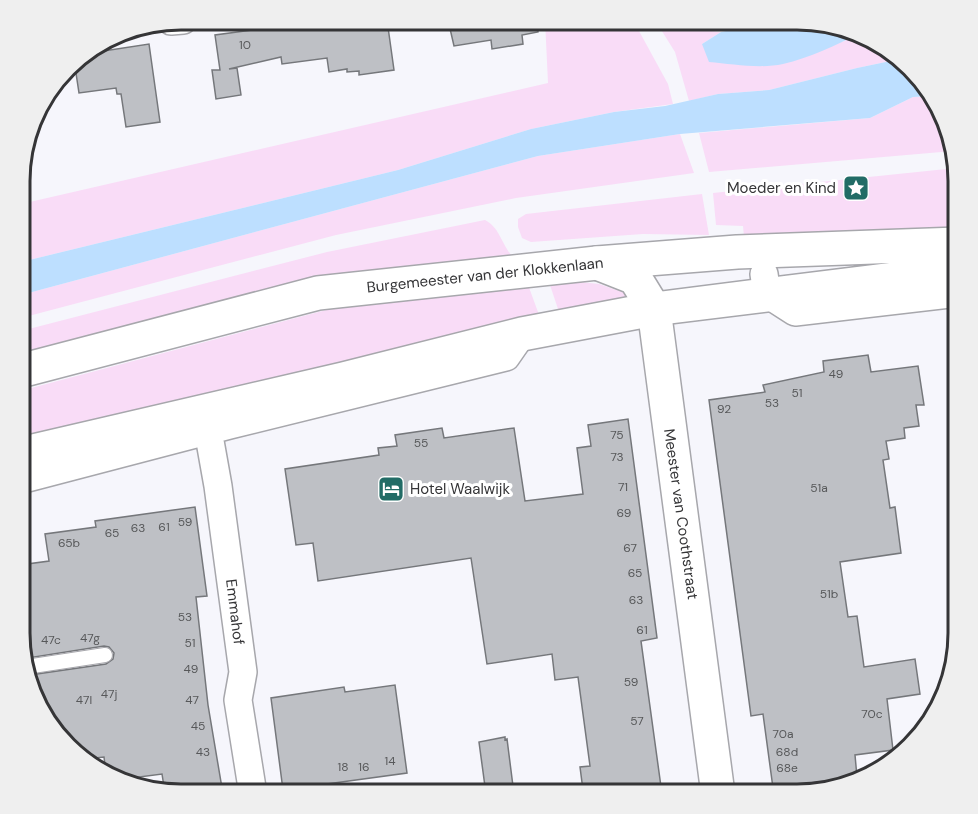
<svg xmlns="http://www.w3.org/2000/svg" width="978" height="814" viewBox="0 0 978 814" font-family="'DM Sans',sans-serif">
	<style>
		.green { fill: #f9dcf7 }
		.water { fill: #bddfff }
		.building { fill: #bec0c5; stroke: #75777b; stroke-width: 1.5 }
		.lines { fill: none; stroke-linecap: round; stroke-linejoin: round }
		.service-casing { stroke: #a7a7ac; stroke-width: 16 }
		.minor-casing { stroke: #a7a7ac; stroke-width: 30 }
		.tertiary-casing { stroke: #a7a7ac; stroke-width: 36 }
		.secondary-casing { stroke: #a7a7ac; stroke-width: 36 }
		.service { stroke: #fff; stroke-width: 14 }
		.minor { stroke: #fff; stroke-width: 27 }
		.tertiary { stroke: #fff; stroke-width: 33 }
		.secondary { stroke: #fff; stroke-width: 33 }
		.labels { text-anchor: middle; stroke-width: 6; stroke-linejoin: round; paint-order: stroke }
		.number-label { font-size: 12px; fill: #57585a }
		.poi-label { font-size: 15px; fill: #353537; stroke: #fff; text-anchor: end }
		.street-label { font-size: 15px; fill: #353537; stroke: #fff }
		.rim { fill: none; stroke: #353537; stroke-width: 3 }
	</style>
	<rect width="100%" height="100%" fill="#f6f6fc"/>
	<!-- green -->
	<path class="green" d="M545 20H633L668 84 673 104 614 112 531 129 398 170 21 262V204L548 83Z
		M655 20H697L701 30 721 32 702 44 842 42 860 33 900 59 857 68 769 90 718 94 689 101 675 52Z
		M931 96 946 119 953 151 709 172 699 133 870 118 913 97Z
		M680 134 694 173 516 198 336 235 21 318V295L538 156Z
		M956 168 958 181V239L745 247 743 226 716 225 713 193Z
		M702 194 709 235 643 234 531 242 522 238 518 227V219L526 214Z
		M485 220C500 228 501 243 512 256L20 367 21 331 327 252Z
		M551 279 599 284 628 294 630 305 561 318 549 282Z
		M527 282 542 323 20 449V391L349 304Z"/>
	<!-- water -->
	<path class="water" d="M778 20H794L801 25 813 21 860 33C837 45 809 58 783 64 760 69 732 64 709 62L702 44 721 32Z
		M900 59 911 67 931 96 913 97 870 118 680 134 538 156 21 295V262L398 170 531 129 614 112 665 106 718 94 769 90 857 68Z"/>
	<!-- building -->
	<path class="building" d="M325 20H387L394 70 359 75V71L347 72V69L329 72 327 58 282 64 281 57 229 69 237 68 241 95 216 99 212 70H220L215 35Z
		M448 20H537L538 32 522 35 523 44 492 49 491 40 454 46Z
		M149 44 160 122 126 127 121 94H117L116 88 79 93 74 60 84 54Z
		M868 355 871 372 918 366 924 405H916L919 426 904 428 905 438 886 441 889 459 883 460 890 508 895 507 901 553 840 562 848 617 857 616 864 667 915 659 920 694 887 699 893 750 855 755 857 777 773 788 763 714 751 716 709 400 765 392 763 385 824 372 823 361Z
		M628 419 657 638 641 641 662 794H594V788L583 790 580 767 590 766 578 677 555 680 552 654 487 664 471 558 318 581 313 543 296 545 285 469 379 455 378 448 397 446 395 435 442 428 444 438 514 428 525 501 583 494 577 448 591 446 588 425Z
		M195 507 207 596 196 597 208 705 223 794H184V790L165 793 162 774 116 780 106 773 104 757 85 759 67 747 36 704 30 675 106 664 113 659 114 653 109 647 104 646 28 658 25 637H20V565L49 561 45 534 96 527 95 521Z
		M395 685 407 773 283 790 271 698 344 687 345 692Z
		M505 737V740L507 739 514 794H486L479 742Z"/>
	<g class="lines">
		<defs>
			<path id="service" d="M26 667 105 655"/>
			<path id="minor" d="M171 21 183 20
				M764 274 767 294 795 312 958 293
				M208 430 218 486 243 672 238 700 253 794
				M20 480 230 425 506 357 522 334"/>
			<path id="tertiary" d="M597 263 635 278 654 309 718 794"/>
			<path id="secondary" d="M20 371 318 293 597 263 737 252 958 244
				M20 454 343 379 522 334 654 309 958 271"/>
		</defs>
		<!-- service casing -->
		<use href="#service" class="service-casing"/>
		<!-- minor casing -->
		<use href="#minor" class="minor-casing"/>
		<!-- tertiary casing -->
		<use href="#tertiary" class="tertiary-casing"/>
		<!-- secondary casing -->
		<use href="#secondary" class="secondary-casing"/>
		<!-- service -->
		<use href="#service" class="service"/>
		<!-- minor -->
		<use href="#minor" class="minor"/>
		<!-- tertiary -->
		<use href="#tertiary" class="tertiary"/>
		<!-- secondary -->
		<use href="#secondary" class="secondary"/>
	</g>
	<!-- icons -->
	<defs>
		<symbol id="sight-square" viewBox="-11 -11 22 22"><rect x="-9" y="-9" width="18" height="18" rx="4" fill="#226c66" stroke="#fff"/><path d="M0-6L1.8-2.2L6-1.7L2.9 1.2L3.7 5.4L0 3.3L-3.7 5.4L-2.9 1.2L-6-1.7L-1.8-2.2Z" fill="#fff"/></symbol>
		<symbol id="hotel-square" viewBox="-11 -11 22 22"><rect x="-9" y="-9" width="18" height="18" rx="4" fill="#226c66" stroke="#fff"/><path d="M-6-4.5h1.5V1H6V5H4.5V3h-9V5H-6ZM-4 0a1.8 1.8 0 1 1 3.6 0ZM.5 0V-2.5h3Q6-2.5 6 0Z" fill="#fff"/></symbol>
	</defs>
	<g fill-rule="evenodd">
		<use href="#sight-square" x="841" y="173" width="30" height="30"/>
		<use href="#hotel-square" x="376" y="474" width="30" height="30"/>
	</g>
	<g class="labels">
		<!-- number labels -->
		<g class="number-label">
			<text x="245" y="49">10</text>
			<text x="836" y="378">49</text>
			<text x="797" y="397">51</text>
			<text x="772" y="407">53</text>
			<text x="724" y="413">92</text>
			<text x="617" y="439">75</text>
			<text x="421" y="447">55</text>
			<text x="617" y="461">73</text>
			<text x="623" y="491">71</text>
			<text x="819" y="492">51a</text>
			<text x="624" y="517">69</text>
			<text x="185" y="526">59</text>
			<text x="164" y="531">61</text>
			<text x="138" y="532">63</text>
			<text x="112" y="537">65</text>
			<text x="69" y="547">65b</text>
			<text x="630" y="552">67</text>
			<text x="635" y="577">65</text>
			<text x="829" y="598">51b</text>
			<text x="636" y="604">63</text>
			<text x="185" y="621">53</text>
			<text x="642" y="634">61</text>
			<text x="90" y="642">47g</text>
			<text x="51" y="644">47c</text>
			<text x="190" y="647">51</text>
			<text x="191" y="673">49</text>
			<text x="631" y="686">59</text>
			<text x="109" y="698">47j</text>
			<text x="84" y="704">47l</text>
			<text x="192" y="704">47</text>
			<text x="872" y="718">70c</text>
			<text x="637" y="725">57</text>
			<text x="198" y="730">45</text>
			<text x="783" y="738">70a</text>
			<text x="203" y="756">43</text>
			<text x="787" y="756">68d</text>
			<text x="390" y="765">14</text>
			<text x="343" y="771">18</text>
			<text x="364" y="771">16</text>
			<text x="787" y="772">68e</text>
		</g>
		<!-- poi labels -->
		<g class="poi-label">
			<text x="836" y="193">Moeder en Kind</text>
			<text x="410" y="494" text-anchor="start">Hotel Waalwijk</text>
		</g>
		<!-- street labels -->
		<g class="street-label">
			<text transform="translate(485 275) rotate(-6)" y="5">Burgemeester van der Klokkenlaan</text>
			<text transform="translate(681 514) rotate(82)" y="5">Meester van Coothstraat</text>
			<text transform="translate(235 612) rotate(83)" y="5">Emmahof</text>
		</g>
	</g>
	<!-- crop -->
	<path d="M0 0H978V814H0ZM181 30H797A151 151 0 0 1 948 181V633A151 151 0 0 1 797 784H181A151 151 0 0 1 30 633V181A151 151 0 0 1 181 30Z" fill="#efefef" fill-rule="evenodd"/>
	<path class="rim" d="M181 30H797A151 151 0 0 1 948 181V633A151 151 0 0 1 797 784H181A151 151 0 0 1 30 633V181A151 151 0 0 1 181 30Z"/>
</svg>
